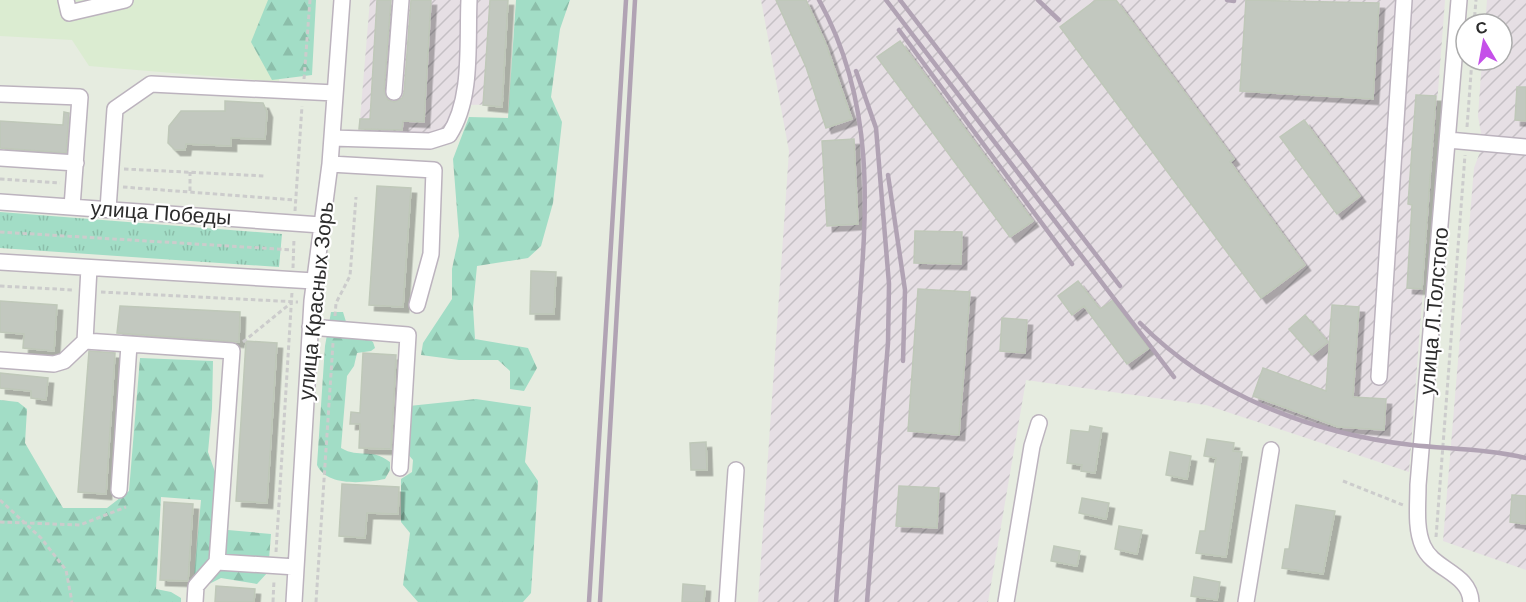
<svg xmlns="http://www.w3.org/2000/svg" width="1526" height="602" viewBox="0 0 1526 602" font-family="Arial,sans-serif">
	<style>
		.industrial { fill: url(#industrial-furrows) }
		.education { fill: #dbecd1 }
		.grass { fill: url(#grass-tufts) }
		.forest { fill: url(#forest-firs) }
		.building { fill: #c2c8bf; stroke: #bfc8b9; stroke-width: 1.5; filter: url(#shadow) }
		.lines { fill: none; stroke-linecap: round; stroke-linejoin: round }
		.minor-casing { stroke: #bcb3be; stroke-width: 18 }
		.path { stroke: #ccc; stroke-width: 3; stroke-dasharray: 4.5 3; stroke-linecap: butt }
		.minor { stroke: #fff; stroke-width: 15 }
		.rail { stroke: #b1a3b4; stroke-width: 4.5 }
		.labels { text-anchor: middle; stroke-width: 4.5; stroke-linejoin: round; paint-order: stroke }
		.street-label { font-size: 21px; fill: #2c2c2c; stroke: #fff }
	</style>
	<defs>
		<pattern id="industrial-furrows" width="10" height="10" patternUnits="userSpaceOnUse" patternTransform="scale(1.5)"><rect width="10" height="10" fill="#e6dfe4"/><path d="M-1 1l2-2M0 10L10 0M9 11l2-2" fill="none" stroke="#c5c0c4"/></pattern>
		<pattern id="grass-tufts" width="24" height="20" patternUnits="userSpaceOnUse" patternTransform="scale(1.5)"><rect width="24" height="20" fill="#a2ddc6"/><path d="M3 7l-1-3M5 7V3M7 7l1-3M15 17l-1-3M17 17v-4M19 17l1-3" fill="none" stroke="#8cbeaa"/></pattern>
		<pattern id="forest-firs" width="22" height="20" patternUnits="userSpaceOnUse" patternTransform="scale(1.5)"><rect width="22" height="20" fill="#a2ddc6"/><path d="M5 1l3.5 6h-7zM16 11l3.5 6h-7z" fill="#8cbeaa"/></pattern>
		<filter id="shadow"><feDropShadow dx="5.5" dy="5.5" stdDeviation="0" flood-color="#0004"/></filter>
	</defs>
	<rect width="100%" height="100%" fill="#e6ece0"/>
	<!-- industrial -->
	<path class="industrial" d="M370 0H508L503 104 467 105 449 134 415 136 359 132Z
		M761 0H1445L1409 472 1206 405 1026 380 988 602H758L789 151Z
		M1487 0H1526V570L1443 541 1474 168 1483 144 1478 116 1482 60H1502V24H1485Z"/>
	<!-- education -->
	<path class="education" d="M0 0H281L279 82 89 66 72 40 0 36Z"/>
	<!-- grass -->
	<path class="grass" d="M0 212 282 234 279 267 0 248Z"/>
	<!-- forest -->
	<path class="forest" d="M268 0H316L312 75 272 80 251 42Z
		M516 0H570L560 29 551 97 562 122 553 203 541 246 528 258 477 266 473 307 475 339 528 348 537 368 524 391 510 389V371L498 360H459L421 355 423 343 452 299V269L459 236 453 159 469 117 508 118Z
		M331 312H343L347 325 373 342 375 348 371 351 357 353 354 366 347 376 341 448C360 459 370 447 390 462V470L385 479C364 483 327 487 317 465L325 346Z
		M140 358 213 361 212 409 208 452 215 472V493L230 496 228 530 271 534 268 572 257 584 221 578 207 585 194 577 201 500 161 497 156 589 171 592 181 598V602H0V400L18 402 27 409 25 443 63 508H107L129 491Z
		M476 399 531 407 525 462 538 481 531 593 523 602H418L403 585 410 533 401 522V479L412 472 413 460 406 452 409 406Z"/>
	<!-- building -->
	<path class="building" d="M377 0H391L384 91 388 100 394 102 402 98 404 93 411 0H431L424 122 403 121 402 130 359 129 360 119H370Z
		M490 0H508L502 107 483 105Z
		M776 0H806L826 44 852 119 826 128 806 67Z
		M1096 0H1116L1234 159 1230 162 1305 265 1261 298 1060 27Z
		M1246 0 1379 3 1373 99 1240 91Z
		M900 41 1033 221 1010 237 877 57Z
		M1517 87H1526V121L1515 120Z
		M1416 95 1436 96 1422 289 1407 288 1412 205 1408 204Z
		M225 101 263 103 267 112 265 139 231 138V146L186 144 185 150H175L168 143 169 126 181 111H225Z
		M64 112 69 113 66 153 0 148V121L63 125Z
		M1304 120 1360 196 1337 214 1280 137Z
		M854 139 858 224 827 226 822 141Z
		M377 186 411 188 403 307 369 305Z
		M915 231 962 232 961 264 914 263Z
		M531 271 556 272 554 314H530Z
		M1078 281 1100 309 1113 300 1149 348 1127 364 1084 306 1072 315 1058 296Z
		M918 289 970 292 959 435 908 431Z
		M0 301 57 305 54 351 23 348 24 334 0 332Z
		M1332 305 1359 307 1353 397 1386 399 1384 430 1338 427 1253 396 1263 368 1326 391Z
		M120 306 240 312 239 342 117 333Z
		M1305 315 1328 342 1312 355 1289 329Z
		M1002 318 1027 320 1025 353 1000 351Z
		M246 341 277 343 267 503 236 501Z
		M89 351 115 353 106 494 78 492Z
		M363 353 396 355 391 449 359 448 360 424H350L351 412 360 413Z
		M0 373 48 378 46 400 31 398V391L0 388Z
		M1090 426 1102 428 1095 473 1081 471 1082 465 1067 463 1071 430 1089 432Z
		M1207 439 1234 443 1233 451 1242 452 1226 557 1196 553 1200 531H1205L1216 458 1204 456Z
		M706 442 707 470H691L690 443Z
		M1170 452 1191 456 1187 479 1166 475Z
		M342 484 399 487 398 514 367 513 365 538 339 536Z
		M899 486 939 488 937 528 896 526Z
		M1512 495 1526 496V524L1510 522Z
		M1082 498 1109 503 1106 519 1079 513Z
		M164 502 193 504 188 581 160 580Z
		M1296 505 1335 511 1323 574 1282 568 1285 549H1289Z
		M1119 526 1142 530 1137 554 1115 549Z
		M1054 546 1080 551 1077 566 1051 561Z
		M1194 577 1220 582 1217 600 1191 596Z
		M683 584 705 586 704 602H682Z
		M216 586 255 589 254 602H215Z"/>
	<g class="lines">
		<defs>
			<path id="minor" d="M66 0 69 13 125 0
				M1459 0 1418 485C1418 505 1415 528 1423 546 1433 570 1470 573 1471 602
				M394 92 401 0
				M0 94 80 97 72 207
				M332 138 430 141 449 135C473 99 467 43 469 0
				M1448 140 1526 147
				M0 158 76 163
				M330 164 434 170 431 254 417 305
				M0 202 321 225
				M108 209 115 109 151 84 335 93
				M0 262 314 281
				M89 268 85 341 232 351 217 562 296 567
				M310 327 408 335 400 468
				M0 360 54 364 64 361 85 341
				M1379 377 1404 0
				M119 490 129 345
				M195 602 196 586 217 562
				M294 602 312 301 330 164 342 0
				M727 602 736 470
				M1006 602 1032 446 1039 423
				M1246 602 1271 450"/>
		</defs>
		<!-- minor casing -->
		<use href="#minor" class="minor-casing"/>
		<!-- path -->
		<path class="path" d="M1474 24 1476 0
			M304 79 310 0
			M1467 127 1472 60
			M124 169 264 176
			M0 179 60 183
			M123 187 295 200
			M190 191V172
			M295 211 302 106
			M0 232 294 250
			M293 268 294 238
			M0 286 73 290
			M101 292 298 302
			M335 316 336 303 350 276 356 197
			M243 342 291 303
			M1343 481 1403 505
			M0 500 41 538 66 570 72 602
			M0 522 80 525 126 507
			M1436 537 1465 155
			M276 552 292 292
			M273 602 274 580
			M316 602 333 343"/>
		<!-- minor -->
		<use href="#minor" class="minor"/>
		<!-- rail -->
		<path class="rail" d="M819 0C883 116 864 235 855 361 848 441 842 522 836 602
			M886 0 1174 377
			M900 0 1120 286
			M1038 0 1059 20
			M1227 0 1234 1
			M899 30 1072 264
			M856 71 876 128 889 284 888 343 867 602
			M888 175 905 290 903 361
			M1140 323C1211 395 1313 434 1412 445 1449 449 1489 449 1526 458
			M589 602 626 0
			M600 602 635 0"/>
	</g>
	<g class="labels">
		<!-- street labels -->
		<g class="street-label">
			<text transform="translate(161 213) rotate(4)" y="7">улица Победы</text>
			<text transform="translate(316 301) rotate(-84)" y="7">улица Красных Зорь</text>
			<text transform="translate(1434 311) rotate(-85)" y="7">улица Л.Толстого</text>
		</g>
	</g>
	<!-- north arrow -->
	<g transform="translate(1484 42) rotate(350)"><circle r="28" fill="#ffffff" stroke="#ababab" stroke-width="1.5"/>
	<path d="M0-4.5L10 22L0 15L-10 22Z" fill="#c550e9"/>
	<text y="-9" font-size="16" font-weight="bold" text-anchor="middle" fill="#2c2c2c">С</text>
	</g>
</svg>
